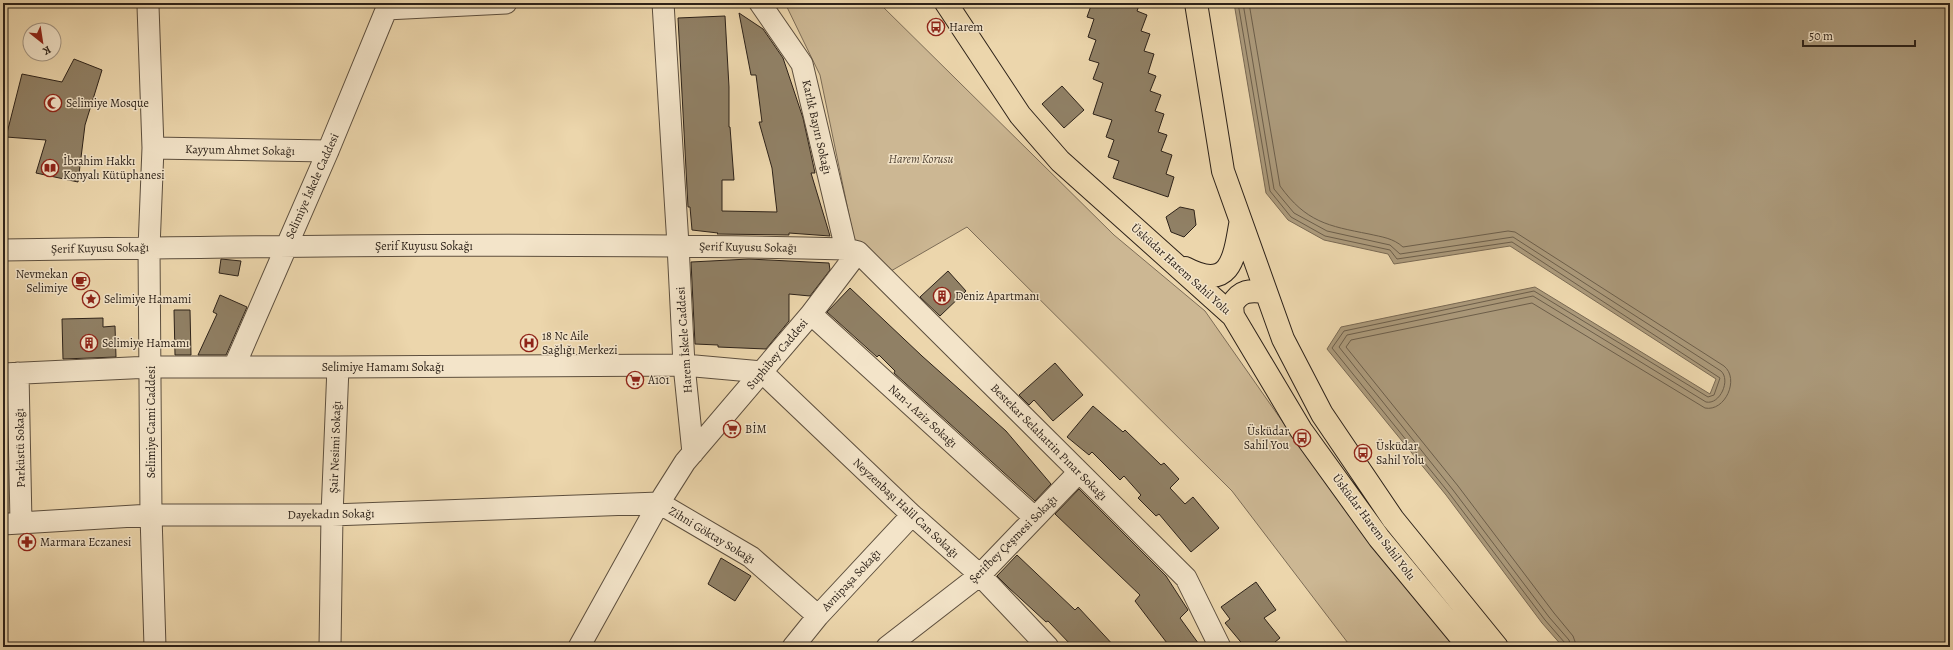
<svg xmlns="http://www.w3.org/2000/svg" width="1953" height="650" viewBox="0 0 1953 650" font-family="Alegreya,serif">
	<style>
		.green { fill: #ccb793; stroke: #7c6c56 }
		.water { fill: #ab997a; stroke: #796953 }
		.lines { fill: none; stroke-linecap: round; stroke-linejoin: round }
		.shore { stroke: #6c5e4a; stroke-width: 1 }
		.building { fill: #908065; stroke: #2d2219 }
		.minor-casing { stroke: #5d4f3e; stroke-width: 23 }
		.major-casing { stroke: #2d2219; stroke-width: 24 }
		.minor { stroke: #f3e4c9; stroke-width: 21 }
		.major { stroke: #ecd6ac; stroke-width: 22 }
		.labels { text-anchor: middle; stroke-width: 3; stroke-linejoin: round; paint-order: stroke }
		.poi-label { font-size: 12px; fill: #2d2219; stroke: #f3e4c9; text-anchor: start }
		.street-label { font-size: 12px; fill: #2d2219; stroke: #f3e4c9 }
		.park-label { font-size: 12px; font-style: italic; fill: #554738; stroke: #f3e4c9 }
	</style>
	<rect width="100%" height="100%" fill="#ecd6ac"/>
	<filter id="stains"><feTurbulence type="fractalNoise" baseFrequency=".005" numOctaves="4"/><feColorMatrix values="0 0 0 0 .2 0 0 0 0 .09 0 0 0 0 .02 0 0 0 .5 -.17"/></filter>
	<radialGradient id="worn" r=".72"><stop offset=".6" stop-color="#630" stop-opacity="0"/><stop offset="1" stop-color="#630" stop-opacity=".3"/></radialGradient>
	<!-- green -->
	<path class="green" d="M785 3H879L1114 235 1205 311 1294 438 1457 647H1351L1232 491 967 227 891 271 854 239 820 75Z
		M3 390 15 391V516L3 517Z"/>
	<!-- water -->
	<path class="water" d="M1234 3H1950V647H1563L1542 623 1446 495 1327 349 1341 327 1535 287 1710 394 1716 379 1510 246 1394 264 1388 254 1324 240 1288 220 1266 193Z"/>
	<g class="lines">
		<!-- shore -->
		<path class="shore" d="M1238 3 1270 191 1291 217 1325 236 1390 250 1397 259 1512 242 1720 378 1714 395 1708 397 1534 291 1344 331 1332 348 1449 493 1545 620 1565 643 1566 647
			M1243 3 1274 189 1294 213 1327 231 1390 245 1400 254 1513 237 1721 371C1731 380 1720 405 1706 402L1533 296 1347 335 1339 347 1453 490 1549 617 1569 640 1571 647
			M1249 3 1280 186C1306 222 1328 226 1369 234 1382 237 1393 238 1403 247L1508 231 1515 232 1724 366C1740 379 1725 412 1705 408L1532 303 1351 340 1346 347 1458 486 1554 613 1573 636 1577 647"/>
	</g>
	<!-- building -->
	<path class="building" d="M1092 3H1140L1137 11 1147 15 1141 31 1150 34 1144 51 1154 54 1148 73 1156 76 1150 91 1161 95 1155 111 1164 114 1158 132 1167 135 1161 151 1172 155 1166 174 1174 177 1168 197 1113 178 1119 161 1108 157 1114 140 1106 137 1112 120 1093 114 1103 83 1093 79 1099 63 1089 60 1096 40 1088 37 1094 19 1087 17Z
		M739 13 763 29 783 58 803 118 815 173H811L830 236 789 233V235L717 234 718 233 692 230 690 207H688L678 18 725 16 729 87V127H730L734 180H722V211L777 212 772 168 759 122H762L756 75H751Z
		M74 59 102 70 85 125 78 182 36 173 46 140 6 137 22 74 62 82Z
		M1062 86 1084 110 1064 128 1042 104Z
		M1180 207 1194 210 1196 225 1184 237 1171 232 1166 217Z
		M221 259 241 261 238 276 219 273Z
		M749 259 829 263 830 270 810 296 789 294V321L766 349 718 347V345L695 344 691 262Z
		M948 271 966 291 940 316 920 297Z
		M850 288 922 356 1006 431 1051 484 1035 501 894 373 895 371 879 355 877 357 827 312Z
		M220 295 247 307 226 355H198L217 314 213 312Z
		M174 310H190L191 355H175Z
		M103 318V327L115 326 116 357 63 359 62 319Z
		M1055 363 1083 395 1053 421 1034 400 1029 405 1019 395Z
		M1093 406 1123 432 1125 430 1161 465 1164 463 1179 479 1170 488 1185 504 1193 497 1219 528 1191 552 1159 514 1156 516 1138 498 1141 495 1124 476 1120 480 1092 452 1089 455 1067 437Z
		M1079 489 1166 576 1188 610 1180 618 1201 647H1170L1135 601 1140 595 1055 514Z
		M1017 555 1075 610 1078 607 1115 647H1073L1048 621 1046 622 1009 588 997 576Z
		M721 558 751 576 735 601 708 584Z
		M1256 582 1276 610 1264 618 1280 638 1269 647H1245L1225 623 1230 619 1221 607Z"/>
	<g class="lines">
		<defs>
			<path id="minor" d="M663 3 678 245 684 365 693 453
				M760 3 802 64 846 249 858 252 1186 578 1220 647
				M148 6 153 148 149 248 151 515 155 647
				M386 9 506 3
				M153 148 328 151
				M3 250C284 246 565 242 846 249
				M811 314 1035 518
				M234 367 328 151 389 3
				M762 372 912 515 980 575 1048 647
				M18 373 21 523
				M3 374 151 367H338L684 365 762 372
				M659 503 751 557 818 616
				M3 524 151 515H332L659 503
				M330 647 332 515 338 367
				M579 647 659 503 685 462 811 314 858 252
				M793 647 818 616 912 515
				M887 647 980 575 1079 472"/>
			<path id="major" d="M946 3 1020 115 1060 161 1233 316 1301 430 1379 538 1469 647
				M1196 3 1223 171 1283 339 1322 414 1393 519 1497 647
				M1185 268C1229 291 1234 261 1240 225
				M1233 316 1232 305C1240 290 1250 290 1266 292"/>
		</defs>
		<!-- minor casing -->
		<use href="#minor" class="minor-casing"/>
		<!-- major casing -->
		<use href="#major" class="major-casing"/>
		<!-- minor -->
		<use href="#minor" class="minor"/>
		<!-- major -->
		<use href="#major" class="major"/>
	</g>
	<!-- icons -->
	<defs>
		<symbol id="bus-ring" viewBox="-11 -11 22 22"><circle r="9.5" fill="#f3e4c9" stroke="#8f2418" stroke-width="1.5"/><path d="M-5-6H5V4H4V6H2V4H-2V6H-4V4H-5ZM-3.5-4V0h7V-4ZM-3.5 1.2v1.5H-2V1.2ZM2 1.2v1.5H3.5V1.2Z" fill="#8f2418"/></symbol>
		<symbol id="mosque-ring" viewBox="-11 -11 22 22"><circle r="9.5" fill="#f3e4c9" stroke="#8f2418" stroke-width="1.5"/><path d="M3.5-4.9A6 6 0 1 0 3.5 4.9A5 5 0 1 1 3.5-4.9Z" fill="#8f2418"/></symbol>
		<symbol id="library-ring" viewBox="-11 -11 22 22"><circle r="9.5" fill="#f3e4c9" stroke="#8f2418" stroke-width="1.5"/><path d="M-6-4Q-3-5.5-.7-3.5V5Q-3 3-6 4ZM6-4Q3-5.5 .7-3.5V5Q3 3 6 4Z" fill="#8f2418"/></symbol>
		<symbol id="cafe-ring" viewBox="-11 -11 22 22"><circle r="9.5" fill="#f3e4c9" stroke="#8f2418" stroke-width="1.5"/><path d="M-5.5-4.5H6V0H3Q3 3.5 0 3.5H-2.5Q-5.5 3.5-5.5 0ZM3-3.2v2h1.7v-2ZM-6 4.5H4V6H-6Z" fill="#8f2418"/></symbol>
		<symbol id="building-ring" viewBox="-11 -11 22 22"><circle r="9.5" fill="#f3e4c9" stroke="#8f2418" stroke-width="1.5"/><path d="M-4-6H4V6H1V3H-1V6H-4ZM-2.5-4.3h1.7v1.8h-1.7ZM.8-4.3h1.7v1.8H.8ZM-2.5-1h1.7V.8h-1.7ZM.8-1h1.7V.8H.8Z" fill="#8f2418"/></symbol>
		<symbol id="sight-ring" viewBox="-11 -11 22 22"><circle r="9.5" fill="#f3e4c9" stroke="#8f2418" stroke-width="1.5"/><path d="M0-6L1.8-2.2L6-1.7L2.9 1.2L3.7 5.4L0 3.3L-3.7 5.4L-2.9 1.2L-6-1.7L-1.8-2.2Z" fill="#8f2418"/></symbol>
		<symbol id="hospital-ring" viewBox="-11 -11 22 22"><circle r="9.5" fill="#f3e4c9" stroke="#8f2418" stroke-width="1.5"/><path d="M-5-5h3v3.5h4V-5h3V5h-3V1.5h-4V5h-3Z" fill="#8f2418"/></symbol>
		<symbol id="supermarket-ring" viewBox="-11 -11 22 22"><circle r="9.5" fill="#f3e4c9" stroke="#8f2418" stroke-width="1.5"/><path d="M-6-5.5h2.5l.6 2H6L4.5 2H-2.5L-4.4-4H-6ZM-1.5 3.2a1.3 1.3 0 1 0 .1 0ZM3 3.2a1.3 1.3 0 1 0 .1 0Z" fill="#8f2418"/></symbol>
		<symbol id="pharmacy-ring" viewBox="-11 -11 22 22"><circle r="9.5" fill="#f3e4c9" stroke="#8f2418" stroke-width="1.5"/><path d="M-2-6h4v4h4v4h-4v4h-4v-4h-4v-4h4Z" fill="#8f2418"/></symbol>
	</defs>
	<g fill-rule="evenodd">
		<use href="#bus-ring" x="926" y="17" width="20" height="20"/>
		<use href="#mosque-ring" x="43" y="93" width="20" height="20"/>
		<use href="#library-ring" x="40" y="158" width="20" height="20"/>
		<use href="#cafe-ring" x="71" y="271" width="20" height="20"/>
		<use href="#building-ring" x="932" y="286" width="20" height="20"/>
		<use href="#sight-ring" x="81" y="289" width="20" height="20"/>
		<use href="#building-ring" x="79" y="333" width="20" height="20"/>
		<use href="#hospital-ring" x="519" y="333" width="20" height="20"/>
		<use href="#supermarket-ring" x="625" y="370" width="20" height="20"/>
		<use href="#supermarket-ring" x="722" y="419" width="20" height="20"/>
		<use href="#bus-ring" x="1292" y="428" width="20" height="20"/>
		<use href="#bus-ring" x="1353" y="443" width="20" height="20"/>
		<use href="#pharmacy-ring" x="17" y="532" width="20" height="20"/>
	</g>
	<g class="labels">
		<!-- poi labels -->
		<g class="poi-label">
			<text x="949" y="31">Harem</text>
			<text x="66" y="107">Selimiye Mosque</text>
			<text x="63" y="165">İbrahim Hakkı<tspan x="63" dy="14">Konyalı Kütüphanesi</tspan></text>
			<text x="68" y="278" text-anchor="end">Nevmekan<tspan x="68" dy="14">Selimiye</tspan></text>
			<text x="955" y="300">Deniz Apartmanı</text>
			<text x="104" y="303">Selimiye Hamami</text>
			<text x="542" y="340">18 Nc Aile<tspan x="542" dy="14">Sağlığı Merkezi</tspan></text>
			<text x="102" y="347">Selimiye Hamamı</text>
			<text x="648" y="384">A101</text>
			<text x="745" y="433">BİM</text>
			<text x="1289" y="435" text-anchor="end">Üsküdar<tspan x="1289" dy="14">Sahil You</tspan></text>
			<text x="1376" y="450">Üsküdar<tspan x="1376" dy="14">Sahil Yolu</tspan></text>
			<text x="40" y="546">Marmara Eczanesi</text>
		</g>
		<!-- street labels -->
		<g class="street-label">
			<text transform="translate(817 127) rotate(77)" y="4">Karlık Bayırı Sokağı</text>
			<text transform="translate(240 150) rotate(1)" y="4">Kayyum Ahmet Sokağı</text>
			<text transform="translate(312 186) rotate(-66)" y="4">Selimiye İskele Caddesi</text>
			<text x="424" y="250">Şerif Kuyusu Sokağı</text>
			<text transform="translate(748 247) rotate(1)" y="4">Şerif Kuyusu Sokağı</text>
			<text transform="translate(100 248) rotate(-1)" y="4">Şerif Kuyusu Sokağı</text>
			<text transform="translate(1181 269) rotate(42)" y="4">Üsküdar Harem Sahil Yolu</text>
			<text transform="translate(684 340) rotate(-94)" y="4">Harem İskele Caddesi</text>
			<text transform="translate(777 354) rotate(-50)" y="4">Suphibey Caddesi</text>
			<text x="383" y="371">Selimiye Hamamı Sokağı</text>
			<text transform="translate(923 416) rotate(42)" y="4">Nan-ı Aziz Sokağı</text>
			<text transform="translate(151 422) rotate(-90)" y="4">Selimiye Cami Caddesi</text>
			<text transform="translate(1049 442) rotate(45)" y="4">Bestekar Selahattin Pınar Sokağı</text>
			<text transform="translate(335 447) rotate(-88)" y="4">Şair Nesimi Sokağı</text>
			<text transform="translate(20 448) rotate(-91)" y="4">Parküstü Sokağı</text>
			<text transform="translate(906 508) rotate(43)" y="4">Neyzenbaşı Halil Can Sokağı</text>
			<text transform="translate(331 514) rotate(-1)" y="4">Dayekadın Sokağı</text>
			<text transform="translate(1374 527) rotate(53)" y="4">Üsküdar Harem Sahil Yolu</text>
			<text transform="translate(712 535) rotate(31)" y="4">Zihni Göktay Sokağı</text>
			<text transform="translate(1013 539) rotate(-45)" y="4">Şerifbey Çeşmesi Sokağı</text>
			<text transform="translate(851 580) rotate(-47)" y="4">Avnipaşa Sokağı</text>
		</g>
		<!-- park labels -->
		<g class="park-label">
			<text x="921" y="163">Harem Korusu</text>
		</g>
	</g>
	<!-- margin -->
	<rect width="1953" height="650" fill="none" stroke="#ecd6ac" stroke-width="16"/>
	<rect x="4" y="4" width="1945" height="642" fill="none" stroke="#2d2219" stroke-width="2"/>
	<rect x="8" y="8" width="1937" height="634" fill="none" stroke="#2d2219"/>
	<!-- north arrow -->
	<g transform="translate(42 42) rotate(150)"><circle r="19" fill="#f3e4c9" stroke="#a49683"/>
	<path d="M0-3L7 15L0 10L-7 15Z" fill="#8f2418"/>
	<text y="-6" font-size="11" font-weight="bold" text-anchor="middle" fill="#2d2219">K</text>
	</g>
	<!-- scale -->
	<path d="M1803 40v6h112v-6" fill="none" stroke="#2d2219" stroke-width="2"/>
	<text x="1809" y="40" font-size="12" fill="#2d2219" stroke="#f3e4c9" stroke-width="3" paint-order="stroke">50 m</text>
	<rect width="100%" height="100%" filter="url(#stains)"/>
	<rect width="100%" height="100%" fill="url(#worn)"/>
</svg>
